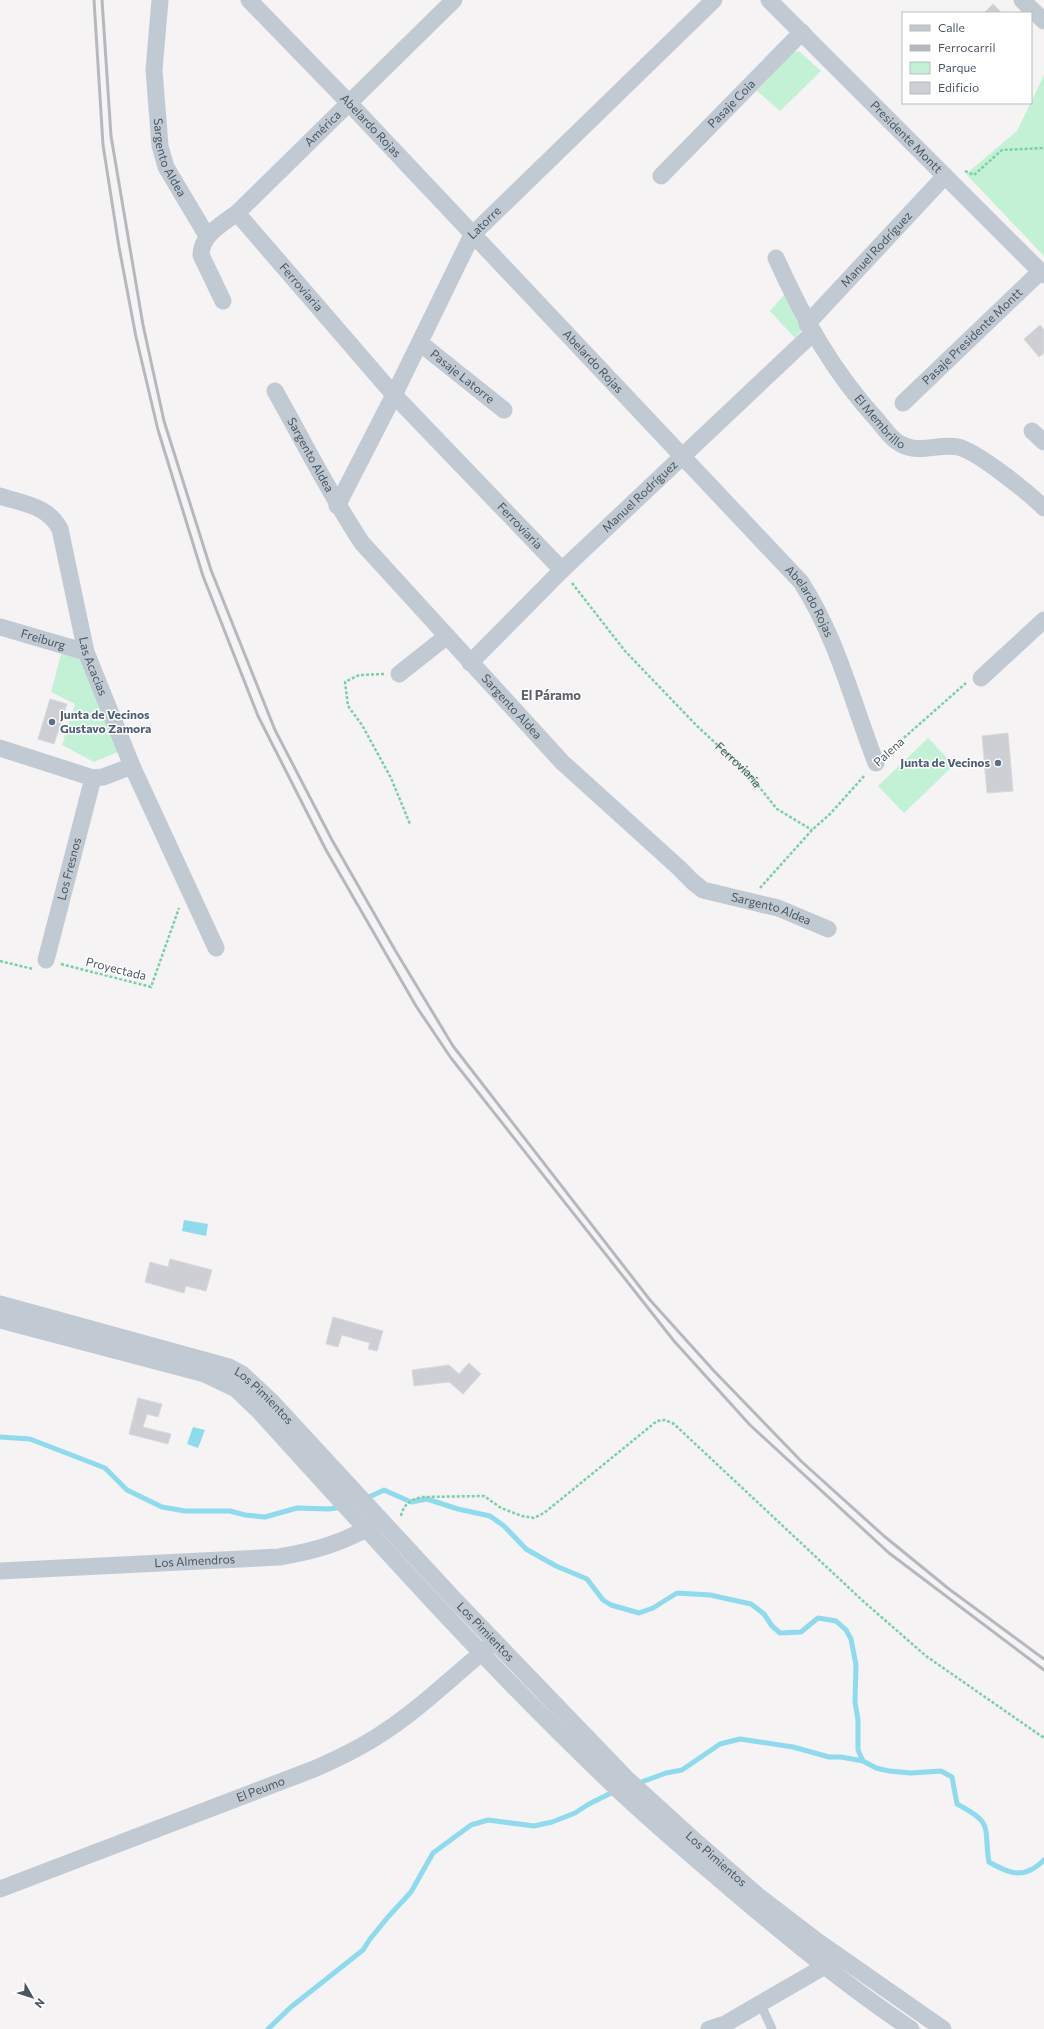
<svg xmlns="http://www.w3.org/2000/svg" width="1044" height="2029" viewBox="0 0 1044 2029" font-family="Commissioner,sans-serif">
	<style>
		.green { fill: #c3f1d5 }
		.water { fill: #90daee }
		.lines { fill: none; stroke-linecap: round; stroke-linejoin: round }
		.stream { stroke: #90daee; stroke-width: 5 }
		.building { fill: #cdcfd5; stroke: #d7d9de }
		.path { stroke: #7ad0a6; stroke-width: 2.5; stroke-dasharray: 3 2; stroke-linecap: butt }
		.service { stroke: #c1cad2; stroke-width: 9 }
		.minor { stroke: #c1cad2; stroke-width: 17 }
		.rail { stroke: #b5b8bd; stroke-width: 3 }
		.service-dot { fill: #5c6f8a; stroke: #fff; stroke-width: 1.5 }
		.labels { text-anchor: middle; stroke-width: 3; stroke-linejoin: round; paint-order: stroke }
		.street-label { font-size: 12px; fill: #4a5661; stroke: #fff }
		.service-label { font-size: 12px; font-weight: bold; fill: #4e5e75; stroke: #fff; text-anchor: start }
		.neighbourhood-label { font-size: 13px; font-weight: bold; fill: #5f6368; stroke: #fff }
	</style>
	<rect width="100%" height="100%" fill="#f5f3f3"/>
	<!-- green -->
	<path class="green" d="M794 51 800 52 821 71 780 111 757 91Z
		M1044 75V256L966 174 1017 131Z
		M785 294 804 328 795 338 770 311Z
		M62 651 84 659 118 752 94 762 62 745 75 704 51 692Z
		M928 738 954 765 904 813 878 786Z"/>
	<!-- water -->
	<path class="water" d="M184 1220 208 1224 206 1236 182 1231Z
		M193 1427 205 1430 198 1448 187 1444Z"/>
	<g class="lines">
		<!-- stream -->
		<path class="stream" d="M0 1437 30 1439 105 1468 127 1490 162 1507 185 1511H230L245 1515 265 1517 297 1508 329 1509 342 1507
			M365 1499 384 1490 411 1502 427 1499 458 1509 490 1516 504 1526 526 1549 556 1566 587 1579 603 1600 611 1605 639 1613 653 1608 677 1593 710 1595 751 1604 764 1614 772 1626 780 1633 801 1632 818 1618 836 1621 846 1630 851 1639 856 1665 855 1702 858 1720V1750L863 1761 876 1768 889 1771 911 1773 941 1771 952 1777 957 1804C995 1824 983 1826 989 1862 1011 1875 1025 1879 1044 1860
			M636 1784 666 1773 682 1770 720 1744 740 1739 793 1747 829 1757H841L863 1761
			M268 2029 291 2007 363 1950 370 1939 388 1917 411 1892 433 1853 471 1825 488 1820 534 1826 552 1822 575 1813 589 1804 615 1791"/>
	</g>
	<!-- building -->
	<path class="building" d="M993 4 1002 13H984Z
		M1040 325 1044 330V353L1039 357 1024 339Z
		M50 699 67 704 54 744 38 739Z
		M1008 733 1013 791 987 793 982 736Z
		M170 1259 212 1270 206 1291 186 1286 184 1293 145 1282 150 1262 168 1267Z
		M333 1317 383 1331 377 1351 368 1349 370 1343 342 1335 338 1347 326 1344Z
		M469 1363 481 1374 463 1394 449 1382 414 1386 412 1370 449 1365 459 1374Z
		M138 1398 162 1404 158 1417 147 1414 143 1427 171 1434 168 1444 129 1434Z"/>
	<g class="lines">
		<!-- path -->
		<g class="path">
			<path d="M965 171 974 175 1002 150 1044 148"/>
			<path id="s1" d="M572 583 625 651 697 726 748 773 777 809 812 830"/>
			<path d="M384 674 359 675 345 682 348 706 362 725 391 778 410 824"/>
			<path d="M889 751 966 683"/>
			<path d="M760 888 812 830 830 814 865 775"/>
			<path d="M0 961 33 969"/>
			<path d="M61 964 151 987 179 908"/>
			<path d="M401 1516C403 1505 411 1499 422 1497L484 1496 501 1508 522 1516 534 1518 544 1513 657 1421 665 1420 674 1424 863 1601 926 1656 1044 1738"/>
		</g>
		<!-- service -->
		<path class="service" d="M760 2003 772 2029"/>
		<!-- minor -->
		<g class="minor">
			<path id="s2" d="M160 0 154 70 160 146 166 167 207 236"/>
			<path id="s3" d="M249 0 350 104 801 582C837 638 852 701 876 763"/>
			<path id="s4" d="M769 0 1044 275"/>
			<path d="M1022 0 1044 21"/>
			<path id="s5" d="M661 176 802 32"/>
			<path id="s6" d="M237 213 394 395 562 570"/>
			<path id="s7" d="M776 258C803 318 833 372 878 421 884 428 891 439 899 443 918 455 938 443 958 447 977 451 1029 493 1044 508"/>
			<path id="s8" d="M223 301 201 255C201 235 222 224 237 213L454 0"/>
			<path id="s9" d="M807 324 945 176"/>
			<path id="s10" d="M420 343 504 410"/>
			<path id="s11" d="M275 391C304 442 330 495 362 543L562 762 678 867 693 882 703 890 778 908 828 929"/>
			<path id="s12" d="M903 403 1041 271"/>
			<path d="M1032 431 1044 442"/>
			<path id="s13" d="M0 496C24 504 47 505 60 529L86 652 132 766 216 948"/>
			<path id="s14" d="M337 506 394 395 472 235 714 0"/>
			<path id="s15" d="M0 627 86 652"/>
			<path id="s16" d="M470 663 562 570 813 333"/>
			<path d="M399 674 447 636"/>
			<path d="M981 678 1044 620"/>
			<path d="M0 748 93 778 103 777 132 766"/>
			<path id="s17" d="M46 960 93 778"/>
			<path id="s18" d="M0 1304 229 1367 242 1374 272 1402 454 1599 626 1778 693 1839 757 1895 817 1941 943 2029"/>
			<path d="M0 1320 205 1374 236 1389 259 1411C373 1536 485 1663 607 1779 647 1818 690 1854 732 1890 790 1939 848 1987 911 2029"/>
			<path id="s19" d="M0 1571 279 1557C315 1551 343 1543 375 1524"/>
			<path id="s20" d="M0 1889 314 1769C337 1759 360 1748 381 1734 420 1709 454 1675 490 1646"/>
			<path d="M709 2029 725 2024 825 1966"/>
		</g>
		<!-- rail -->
		<path class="rail" d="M94 0 103 145 119 247 136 337 158 430 203 576 258 716 326 850 416 1006 451 1058 674 1341 750 1425 889 1553 1044 1670
			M102 0 111 136 143 325 164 421 211 570 275 730 332 840 395 950 453 1046 650 1300 714 1371 802 1462 884 1536 949 1589 1044 1659"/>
	</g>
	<!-- markers -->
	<g class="service-dot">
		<circle cx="52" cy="722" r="4"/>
		<circle cx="998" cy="763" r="4"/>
	</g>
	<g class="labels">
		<!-- street labels -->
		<g class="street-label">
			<text dy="4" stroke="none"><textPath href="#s5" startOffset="101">Pasaje Coia</textPath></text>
			<text dy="4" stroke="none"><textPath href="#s3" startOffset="175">Abelardo Rojas</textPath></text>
			<text dy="4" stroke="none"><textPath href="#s8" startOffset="229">América</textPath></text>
			<text dy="4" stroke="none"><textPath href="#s4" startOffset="194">Presidente Montt</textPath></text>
			<text dy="4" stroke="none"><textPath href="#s2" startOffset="160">Sargento Aldea</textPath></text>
			<text dy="4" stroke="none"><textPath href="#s14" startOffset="320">Latorre</textPath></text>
			<text dy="4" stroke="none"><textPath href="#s9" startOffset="102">Manuel Rodríguez</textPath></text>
			<text dy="4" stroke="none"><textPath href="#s6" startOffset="98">Ferroviaria</textPath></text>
			<text dy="4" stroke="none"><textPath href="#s12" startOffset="96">Pasaje Presidente Montt</textPath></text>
			<text dy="4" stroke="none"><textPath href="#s3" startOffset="499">Abelardo Rojas</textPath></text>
			<text dy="4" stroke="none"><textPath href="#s10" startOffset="54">Pasaje Latorre</textPath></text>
			<text dy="4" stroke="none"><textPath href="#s7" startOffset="195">El Membrillo</textPath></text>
			<text dy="4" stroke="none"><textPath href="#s11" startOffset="73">Sargento Aldea</textPath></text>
			<text dy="4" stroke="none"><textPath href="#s16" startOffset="238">Manuel Rodríguez</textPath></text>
			<text dy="4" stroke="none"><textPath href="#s6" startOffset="422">Ferroviaria</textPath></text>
			<text dy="4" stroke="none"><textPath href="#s3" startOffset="823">Abelardo Rojas</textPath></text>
			<text dy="4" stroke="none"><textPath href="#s15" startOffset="45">Freiburg</textPath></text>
			<text dy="4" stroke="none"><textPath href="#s13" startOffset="212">Las Acacias</textPath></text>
			<text dy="4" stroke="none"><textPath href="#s11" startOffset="397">Sargento Aldea</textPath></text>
			<text transform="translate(889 752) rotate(-42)" y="4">Palena</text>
			<text dy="4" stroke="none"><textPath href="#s1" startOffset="247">Ferroviaria</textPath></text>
			<text dy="4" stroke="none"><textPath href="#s17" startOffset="94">Los Fresnos</textPath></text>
			<text dy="4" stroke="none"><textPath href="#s11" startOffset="733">Sargento Aldea</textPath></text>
			<text transform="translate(116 969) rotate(14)" y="4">Proyectada</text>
			<text dy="4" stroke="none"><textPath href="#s18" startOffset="283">Los Pimientos</textPath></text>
			<text dy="4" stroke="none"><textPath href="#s19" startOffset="195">Los Almendros</textPath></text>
			<text dy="4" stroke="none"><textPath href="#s18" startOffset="607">Los Pimientos</textPath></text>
			<text dy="4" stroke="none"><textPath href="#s20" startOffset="279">El Peumo</textPath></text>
			<text dy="4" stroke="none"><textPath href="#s18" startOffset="931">Los Pimientos</textPath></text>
		</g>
		<!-- service labels -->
		<g class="service-label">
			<text x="60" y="719">Junta de Vecinos<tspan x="60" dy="14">Gustavo Zamora</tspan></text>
			<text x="990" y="767" text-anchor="end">Junta de Vecinos</text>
		</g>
		<!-- neighbourhood labels -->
		<g class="neighbourhood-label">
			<text x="551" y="700">El Páramo</text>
		</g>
	</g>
	<!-- legend -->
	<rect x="902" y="12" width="130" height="92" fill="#ffffff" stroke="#b7bbc0"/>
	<rect x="910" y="25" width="20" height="6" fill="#c1cad2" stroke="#b7bbc0"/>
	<text x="938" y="32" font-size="12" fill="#4a5661">Calle</text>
	<rect x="910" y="45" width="20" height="6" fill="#b5b8bd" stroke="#b7bbc0"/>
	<text x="938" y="52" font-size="12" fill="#4a5661">Ferrocarril</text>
	<rect x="910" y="62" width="20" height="12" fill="#c3f1d5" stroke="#b7bbc0"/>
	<text x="938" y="72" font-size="12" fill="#4a5661">Parque</text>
	<rect x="910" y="82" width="20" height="12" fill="#cdcfd5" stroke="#b7bbc0"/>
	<text x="938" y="92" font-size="12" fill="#4a5661">Edificio</text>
	<!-- north arrow -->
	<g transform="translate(32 1997) rotate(129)" stroke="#ffffff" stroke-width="3" paint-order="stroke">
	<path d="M0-3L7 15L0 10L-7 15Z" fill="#4a5661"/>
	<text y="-6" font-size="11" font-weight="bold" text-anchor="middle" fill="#4a5661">N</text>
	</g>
</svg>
